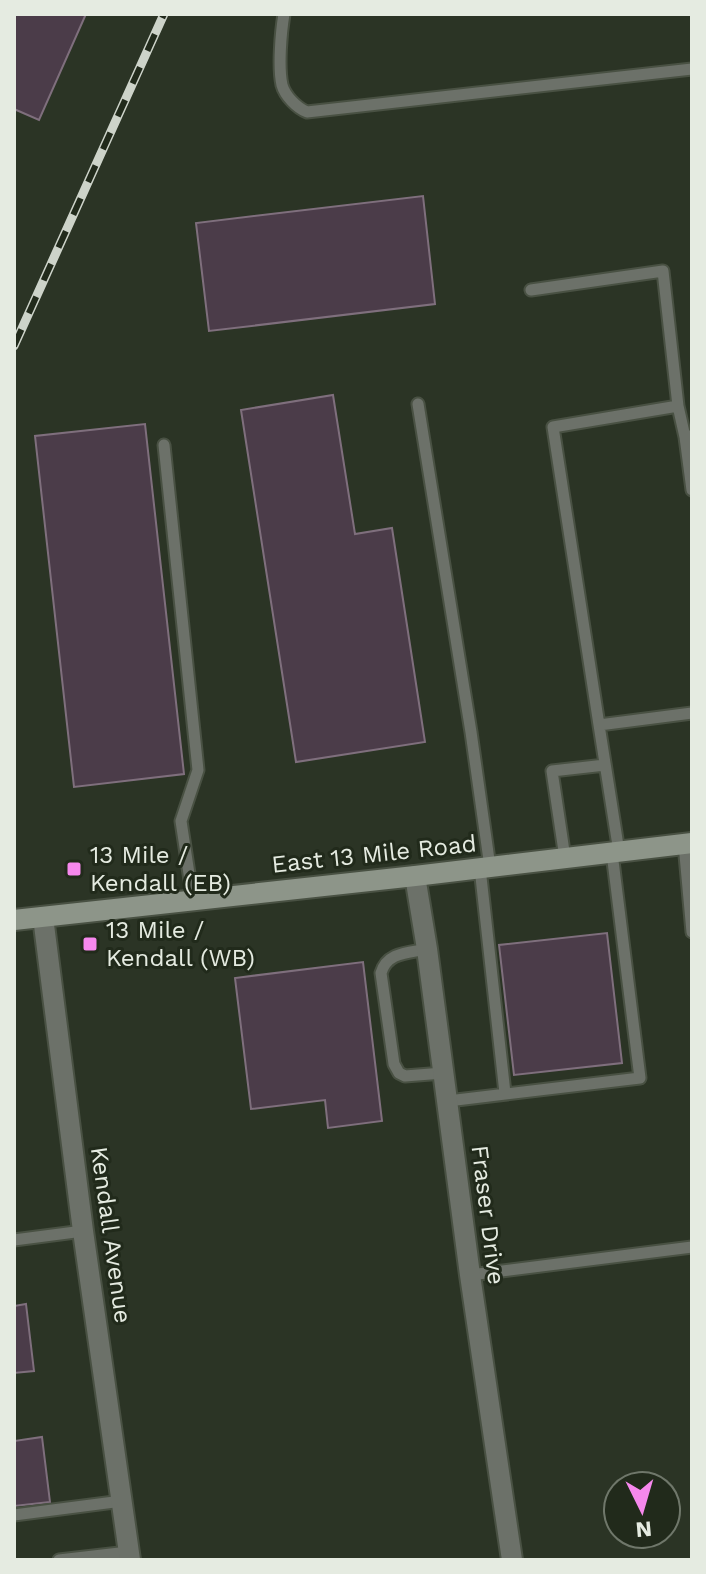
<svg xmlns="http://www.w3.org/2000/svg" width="706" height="1574" viewBox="0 0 706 1574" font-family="'Work Sans',sans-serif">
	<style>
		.building { fill: #4b3c49; stroke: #7f6f7d; stroke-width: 2 }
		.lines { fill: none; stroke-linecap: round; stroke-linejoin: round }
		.lane-casing { stroke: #495143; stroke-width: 15 }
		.street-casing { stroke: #495143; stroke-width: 24 }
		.secondary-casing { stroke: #495143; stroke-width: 24 }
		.lane { stroke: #6c7169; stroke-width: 11 }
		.street { stroke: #6c7169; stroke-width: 20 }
		.secondary { stroke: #8d9589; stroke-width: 20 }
		.rail-casing { stroke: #cdd3c9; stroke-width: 9 }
		.rail { stroke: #212a1b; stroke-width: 6; stroke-dasharray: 18; stroke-linecap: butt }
		.poi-dot { fill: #f688ed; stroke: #212a1b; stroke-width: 3 }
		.labels { text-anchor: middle; stroke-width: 6; stroke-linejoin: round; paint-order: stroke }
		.street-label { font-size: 24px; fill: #e5ebe1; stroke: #212a1b }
		.poi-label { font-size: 24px; fill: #e5ebe1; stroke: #212a1b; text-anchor: start }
	</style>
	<rect width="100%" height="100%" fill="#2b3425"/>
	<!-- building -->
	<path class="building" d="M14 14H86L39 120 14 109Z
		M423 196 435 304 209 331 196 223Z
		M333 395 355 534 392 528 425 742 296 762 241 410Z
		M145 424 184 774 74 787 35 436Z
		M607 933 622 1063 514 1075 499 945Z
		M363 962 382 1121 328 1128 325 1100 251 1109 235 978Z
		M26 1304 34 1371 14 1373V1306Z
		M42 1437 50 1502 14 1506V1441Z"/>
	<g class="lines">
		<defs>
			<path id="lane" d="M284 14C281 32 278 67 282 85 285 96 297 108 307 112L692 69
				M531 290 663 271 678 406 685 437
				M418 404 471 732 490 867
				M691 436 685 437 692 490
				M164 445 198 770 181 821 193 900
				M599 725 553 427 678 406
				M684 844 692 932
				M619 852 599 725 692 713
				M565 858 552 771 605 765
				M480 868 505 1093
				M427 949C408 953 387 952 381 973L394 1064 399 1073 405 1076 443 1073
				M448 1101 640 1078 612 853
				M14 1240 83 1231
				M470 1275 692 1247
				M14 1515 122 1501
				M59 1560 128 1552"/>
			<path id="street" d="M415 876 427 949 470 1275 512 1560
				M43 917 83 1231 130 1560"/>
			<path id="secondary" d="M14 920 415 876 692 843"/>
		</defs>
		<!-- lane casing -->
		<use href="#lane" class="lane-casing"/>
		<!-- street casing -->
		<use href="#street" class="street-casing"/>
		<!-- secondary casing -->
		<use href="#secondary" class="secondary-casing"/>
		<!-- lane -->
		<use href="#lane" class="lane"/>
		<!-- street -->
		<use href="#street" class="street"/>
		<!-- secondary -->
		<use href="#secondary" class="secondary"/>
		<defs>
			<path id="rail" d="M14 346 164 14"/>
		</defs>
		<!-- rail casing -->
		<use href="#rail" class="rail-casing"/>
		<!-- rail -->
		<use href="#rail" class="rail"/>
	</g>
	<!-- markers -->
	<g class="poi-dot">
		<rect x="66" y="861" width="16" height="16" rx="4"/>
		<rect x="82" y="936" width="16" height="16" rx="4"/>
	</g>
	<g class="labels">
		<!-- street labels -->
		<g class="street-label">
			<text transform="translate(374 854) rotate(-6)" y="8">East 13 Mile Road</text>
			<text transform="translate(488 1215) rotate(83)" y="8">Fraser Drive</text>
			<text transform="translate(111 1235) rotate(82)" y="8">Kendall Avenue</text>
		</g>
		<!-- poi labels -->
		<g class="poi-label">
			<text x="90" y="863">13 Mile /<tspan x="90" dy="28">Kendall (EB)</tspan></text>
			<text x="106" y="938">13 Mile /<tspan x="106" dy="28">Kendall (WB)</tspan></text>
		</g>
	</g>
	<!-- border -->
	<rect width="706" height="1574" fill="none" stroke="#e5ebe1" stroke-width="32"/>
	<!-- north arrow -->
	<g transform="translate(642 1510) rotate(175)"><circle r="38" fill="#212a1b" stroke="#6f776a" stroke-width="2"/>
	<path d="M0-6L14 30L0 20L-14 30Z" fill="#f688ed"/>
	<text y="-12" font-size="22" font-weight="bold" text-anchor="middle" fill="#e5ebe1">N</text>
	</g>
</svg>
